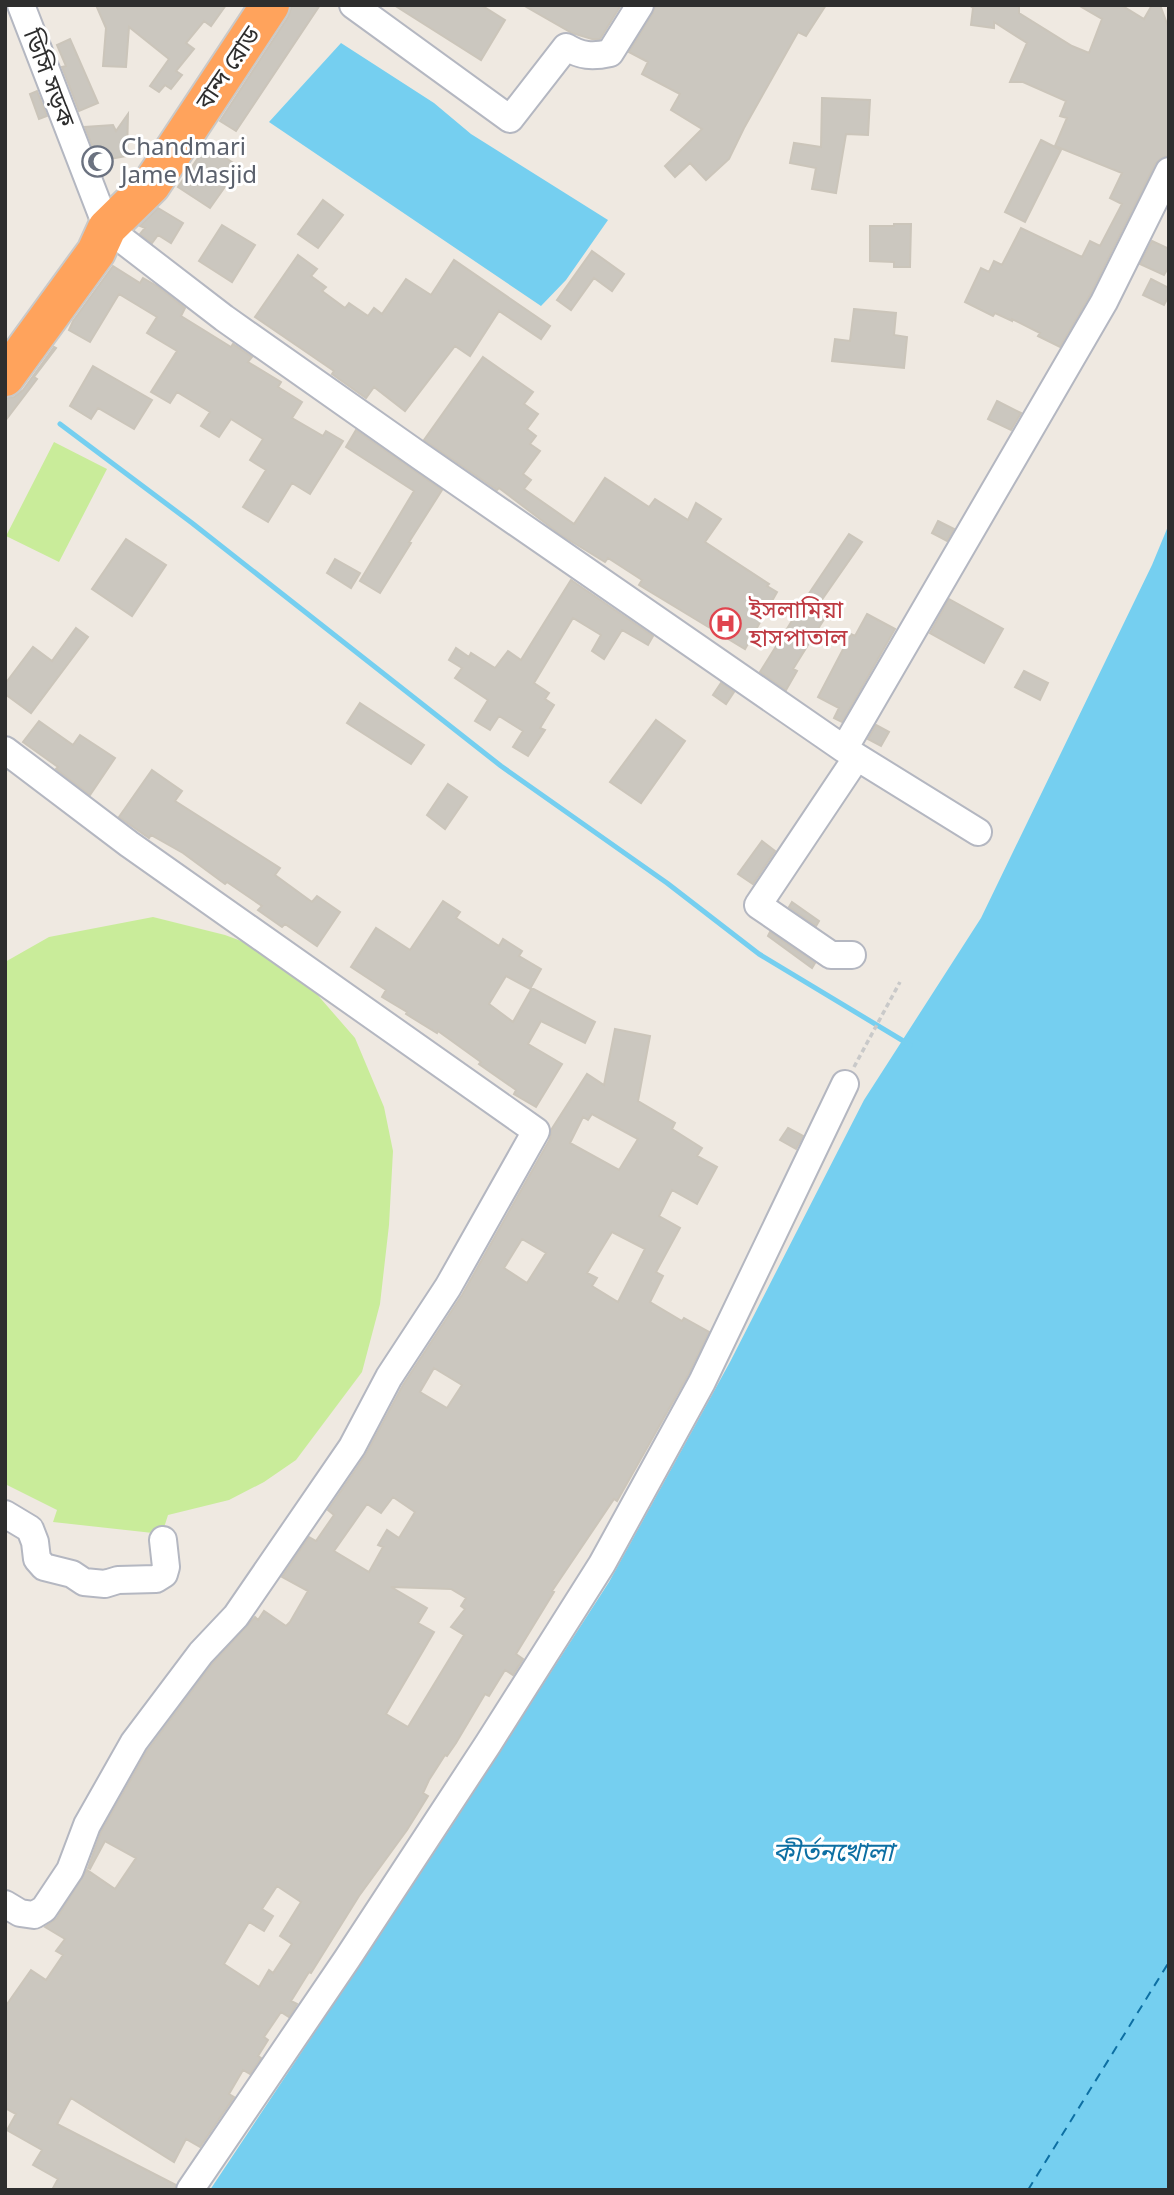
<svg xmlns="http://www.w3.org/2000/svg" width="1174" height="2195" viewBox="0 0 1174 2195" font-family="'Noto Sans','Noto Sans Bengali',sans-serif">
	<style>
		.pitch { fill: #c9ec9a }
		.water { fill: #75cff0 }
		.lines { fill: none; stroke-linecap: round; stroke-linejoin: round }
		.stream { stroke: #75cff0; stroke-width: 5 }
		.ferry { stroke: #0d6fa3; stroke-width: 2; stroke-dasharray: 9 7; stroke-linecap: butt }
		.building { fill: #cbc7bf; stroke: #cbc5ba; stroke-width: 2; fill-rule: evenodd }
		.minor-casing { stroke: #b4b7c1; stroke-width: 30 }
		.highway-casing { stroke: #c9c9c9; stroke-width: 42 }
		.path { stroke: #c9c9c9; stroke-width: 3.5; stroke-dasharray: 5 3.5; stroke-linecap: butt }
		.minor { stroke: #fff; stroke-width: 26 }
		.highway { stroke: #ffa35c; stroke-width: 38 }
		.labels { text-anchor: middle; stroke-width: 6; stroke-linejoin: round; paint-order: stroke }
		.street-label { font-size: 24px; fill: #2e2e2e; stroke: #fff }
		.worship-label { font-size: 24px; fill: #5b616d; stroke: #fff; text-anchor: start }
		.health-label { font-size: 24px; fill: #be3a42; stroke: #fff; text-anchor: start }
		.water-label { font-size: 26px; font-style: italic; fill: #0d6fa3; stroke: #fff }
	</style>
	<rect width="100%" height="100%" fill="#efe9e1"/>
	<!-- pitch -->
	<path class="pitch" d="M54 442 107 469 59 562 6 536Z
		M153 917 225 935 276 954 315 992 355 1038 384 1107 393 1151 389 1225 380 1304 362 1372 296 1460 264 1482 229 1500 168 1515 162 1534 53 1522 57 1510 5 1484V962L49 937Z"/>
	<!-- water -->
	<path class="water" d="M341 43 434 103 471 134 608 220 566 280 541 306 269 122Z
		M1169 524V2190H210L451 1827 609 1582 730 1362 864 1100 981 918 1152 565Z"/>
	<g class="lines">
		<!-- stream -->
		<path class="stream" d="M60 424 192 523 501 766 667 883 759 954 910 1045"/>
		<!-- ferry -->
		<path class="ferry" d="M1028 2190 1169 1962"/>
	</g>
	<!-- building -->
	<path class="building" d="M96 5H226L211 26 204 21 186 43 194 49 176 71 182 75 171 89 165 85 159 92 150 86 169 59 129 27 126 67 103 66 106 28Z
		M292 5H320L236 131 220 121 288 17Z
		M394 5H481L505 20 481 60Z
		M523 5H621L600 39H592L572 33Z
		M656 5H826L806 36 798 32 744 128 729 159 706 180 690 163 675 177 665 166 702 129 671 110 680 94 642 74 648 62 629 52 653 13Z
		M969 5H1019V13L1072 46 1089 53 1102 19 1078 5H1121L1144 19 1152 5H1160L1169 29V155L1161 158 1155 164 1090 295 1060 347 1038 336 1040 333 1012 319V321L995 313 993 316 965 302 981 268 989 272 994 261 1002 265 1021 228 1082 257 1090 241 1100 246 1122 204 1110 198 1122 173 1055 146 1067 118 1060 116 1066 101 1023 82H1010L1027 43 994 22V28L971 25 973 8Z
		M70 39 98 103 79 111 62 67 66 66 57 45Z
		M37 91 47 116 39 119 30 94Z
		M822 98 870 100 868 135 846 134 836 193 812 189 816 168 790 163 794 143 821 147Z
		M128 114 127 156 98 161 85 127 113 125 116 131Z
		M1041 140 1061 150 1025 222 1005 212Z
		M207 145 239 167 210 208 178 187Z
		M323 200 343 215 318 248 298 234Z
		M158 208 183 223 171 243 158 235 152 243 140 234 145 228 140 226Z
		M894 224H911L910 267H894V262L870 261V226H894Z
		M222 225 255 245 232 282 199 261Z
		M1152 241 1169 249V266L1164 275 1140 264Z
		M592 251 624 274 612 291 594 278 571 310 557 300Z
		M298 255 317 269 311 276 326 287 322 291 345 308 349 303 368 316 374 308 382 314 406 279 431 295 454 260 550 326 541 339 499 311 470 356 455 346 405 411 374 387 366 398 332 374 334 371 255 317Z
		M113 266 140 283 143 278 157 286 185 308 181 316 231 347 233 344 252 357 248 362 281 382 278 387 302 402 292 418 323 436 326 431 343 441 310 494 292 483 268 522 243 507 266 470 250 460 263 439 231 419 219 437 201 426 210 412 177 392 170 403 151 392 177 351 147 333 157 317 119 294 90 342 69 330 73 321Z
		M1151 279 1169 288V295L1164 305 1143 295Z
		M854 309 896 313 894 335 907 337 904 368 832 361 835 339 850 341Z
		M54 347 56 348 34 377 37 379 5 421V398L14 397 23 390Z
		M483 357 533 392 524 404 538 414 527 429 536 436 530 444 540 451 523 474 531 480 524 489 574 524 605 478 649 507 655 499 688 520 696 503 721 519 705 542 769 584 767 586 777 592 745 649 639 585 642 580 608 558 605 562 561 535 499 488 497 490 424 440Z
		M93 366 152 400 134 429 98 408 91 419 70 406Z
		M997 401 1021 413 1011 430 988 419Z
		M356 430 442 490 409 542 411 543 380 593 360 581 414 491 346 447Z
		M938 521 954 529 947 541 932 533Z
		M849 534 862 542 821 601 831 608 793 669 797 671 786 690 760 672 808 595Z
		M126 539 166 565 132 616 92 589Z
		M335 559 360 573 351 588 327 573Z
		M571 580 653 636 648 645 622 630 604 659 592 651 601 635 573 618 534 683 549 693 545 699 554 705 540 728 545 730 528 756 513 747 523 731 499 716 490 730 475 721 488 700 455 678 462 668 449 660 456 648 469 657 471 653 495 668 508 651 521 660Z
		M949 599 1003 629 984 663 930 633Z
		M867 614 895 629 842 722 834 718 839 708 818 697 851 634 855 636Z
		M76 628 88 637 31 713 5 694V684L33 647 52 661Z
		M1024 671 1048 683 1040 700 1015 687Z
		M721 683 734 692 726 704 713 695Z
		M360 703 424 745 411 764 347 723Z
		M656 720 685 741 641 803 610 782Z
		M39 721 73 745 80 735 115 758 90 795 56 769 58 767 23 742Z
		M876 725 889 732 881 746 868 739Z
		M152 770 182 791 175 801 280 868 275 875 312 902 317 896 340 912 317 946 285 924 282 927 258 910 262 906 227 882 225 884 183 853 151 835 149 838 119 817Z
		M448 784 467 797 445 829 427 815Z
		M762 841 775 851 753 884 738 874Z
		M443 901 460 912 456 918 499 946 503 939 522 951 519 956 541 969 530 989 506 976 489 1004 513 1022 532 988 595 1022 585 1043 541 1021 528 1044 562 1064 536 1107 514 1094 516 1090 479 1064 481 1062 438 1031 437 1033 406 1014 407 1012 382 997 386 990 351 967 376 928 410 950Z
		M792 902 819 921 816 926 789 907Z
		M770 932 815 963 812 968 768 936Z
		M615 1029 650 1036 638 1101 675 1123 672 1129 702 1148 697 1156 717 1167 697 1204 672 1190 659 1216 680 1228 656 1272 663 1276 650 1302 682 1321 684 1318 709 1332 688 1375 617 1501 614 1499 552 1591 554 1592 516 1654 523 1659 513 1675 505 1670 489 1696 485 1694 456 1743 447 1756 445 1755 429 1780 423 1793 428 1796 407 1830 359 1896 311 1973 309 1972 291 2001 297 2004 289 2017 281 2012 264 2037 268 2040 258 2056 261 2058 250 2074 243 2070 229 2094 234 2097 200 2147 186 2139 174 2162 71 2098 57 2124 176 2185 174 2190H52L58 2179 33 2165 42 2150 7 2130 16 2114 5 2108V2007L31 1970 46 1980 63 1955 56 1951 65 1939 45 1927 57 1918 87 1870 115 1889 136 1858 105 1841 90 1869 88 1868 101 1832 147 1751 213 1663 255 1617 258 1620 264 1611 286 1626 290 1622 308 1591 282 1577 309 1537 316 1541 334 1515 328 1510 365 1456 403 1385 462 1295 550 1139 551 1130 587 1074 604 1085ZM592 1114 638 1139 619 1170 570 1143 583 1117 588 1120ZM612 1232 645 1249 618 1302 592 1286 597 1278 587 1273ZM522 1239 546 1253 527 1283 504 1268ZM434 1368 462 1385 447 1408 420 1392ZM393 1497 415 1512 399 1538 387 1530 378 1545 383 1547 369 1572 334 1551 367 1504 381 1513ZM391 1587 451 1589 466 1598 461 1606 465 1609 451 1627 464 1635 408 1727 386 1714 434 1632 418 1623 427 1608ZM277 1886 301 1902 280 1936 292 1944 273 1973 269 1970 259 1987 224 1964 249 1922 264 1931 273 1916 262 1909Z
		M788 1128 803 1136 796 1149 780 1140Z"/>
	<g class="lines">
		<defs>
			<path id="minor" d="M21 5 107 228 224 318 420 456 844 749 1104 302 1169 171
				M353 5 510 119 566 47C581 56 592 57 610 53L640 5
				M844 749 978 832
				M5 750 129 844 536 1131 448 1287 389 1377 352 1447 236 1616 201 1653 134 1742 87 1825 70 1870 44 1909 34 1915 20 1913 5 1904
				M852 955H831L758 905 857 757
				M5 1514 30 1529 35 1542 37 1559 44 1567 72 1574 84 1582 105 1584 118 1580 156 1579 164 1574 166 1567 163 1540
				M190 2190 347 1959 488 1744 602 1564 702 1382 845 1084"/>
			<path id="highway" d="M5 377 96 252 107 228 151 185 270 5"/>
		</defs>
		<!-- minor casing -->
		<use href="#minor" class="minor-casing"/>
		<!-- highway casing -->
		<use href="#highway" class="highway-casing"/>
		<!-- path -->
		<path class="path" d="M854 1067 900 982"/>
		<!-- minor -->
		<use href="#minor" class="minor"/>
		<!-- highway -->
		<use href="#highway" class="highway"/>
	</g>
	<!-- icons -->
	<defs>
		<symbol id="mosque-ring" viewBox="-11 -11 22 22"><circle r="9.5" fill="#fff" stroke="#6b7280" stroke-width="1.5"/><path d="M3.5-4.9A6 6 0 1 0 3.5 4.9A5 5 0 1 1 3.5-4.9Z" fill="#6b7280"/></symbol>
		<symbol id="hospital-ring" viewBox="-11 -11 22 22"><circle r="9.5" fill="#fff" stroke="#e0444e" stroke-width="1.5"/><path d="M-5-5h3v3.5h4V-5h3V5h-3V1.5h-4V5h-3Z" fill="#e0444e"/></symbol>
	</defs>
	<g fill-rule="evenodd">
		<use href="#mosque-ring" x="80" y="144" width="35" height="35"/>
		<use href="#hospital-ring" x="708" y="606" width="35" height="35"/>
	</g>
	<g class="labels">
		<!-- street labels -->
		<g class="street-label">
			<text transform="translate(228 68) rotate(-56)" y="8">বান্দ রোড</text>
			<text transform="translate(49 78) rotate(69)" y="8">ডিসি সড়ক</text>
		</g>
		<!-- worship labels -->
		<g class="worship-label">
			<text x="121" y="155">Chandmari<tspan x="121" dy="28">Jame Masjid</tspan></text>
		</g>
		<!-- health labels -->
		<g class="health-label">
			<text x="749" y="618">ইসলামিয়া<tspan x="749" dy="28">হাসপাতাল</tspan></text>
		</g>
		<!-- water labels -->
		<g class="water-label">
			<text x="833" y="1861">কীর্তনখোলা</text>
		</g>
	</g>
	<!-- border -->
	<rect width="1174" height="2195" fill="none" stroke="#2e2e2e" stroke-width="14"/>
</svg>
